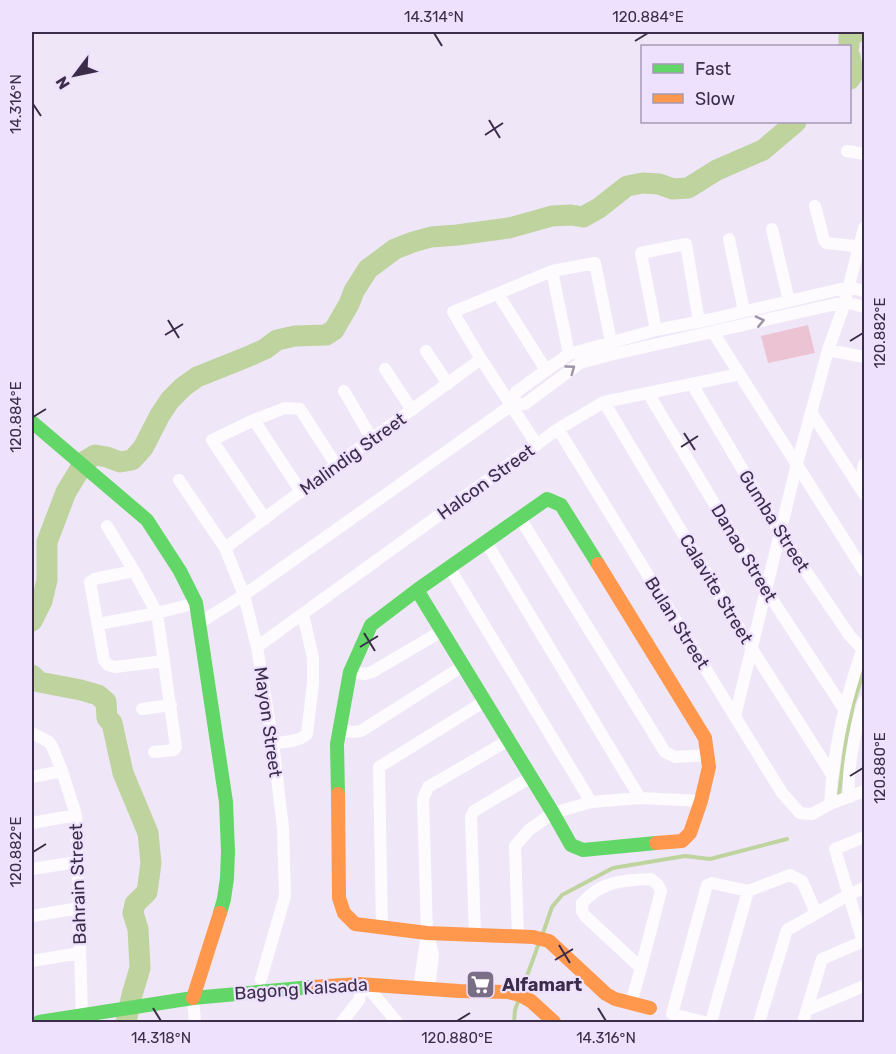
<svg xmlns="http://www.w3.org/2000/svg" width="896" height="1054" viewBox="0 0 896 1054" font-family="Rubik,sans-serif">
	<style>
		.green { fill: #ecc3d2 }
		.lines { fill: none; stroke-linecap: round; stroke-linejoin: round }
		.stream { stroke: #bfd39f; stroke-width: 4 }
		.river { stroke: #bfd39f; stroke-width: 21 }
		.street { stroke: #fdfbfe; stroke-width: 12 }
		.fast { stroke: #63d668; stroke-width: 14 }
		.slow { stroke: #ff974d; stroke-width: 14 }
		.oneway { stroke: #9c94a4 }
		.ticks { fill: none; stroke: #3b2d49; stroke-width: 2 }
		.labels { text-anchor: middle; stroke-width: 4.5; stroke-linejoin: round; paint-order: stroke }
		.street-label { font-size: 18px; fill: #3b2d49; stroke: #eee1fe }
		.poi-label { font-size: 18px; font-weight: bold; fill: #3b2d49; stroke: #eee1fe; text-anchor: start }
		.neatline { fill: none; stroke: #3b2d49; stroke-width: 2 }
		.ticks-label { font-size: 15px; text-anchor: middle; fill: #3b2d49 }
	</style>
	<rect width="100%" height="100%" fill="#efe7f8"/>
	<!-- green -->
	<path class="green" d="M808 325 815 353 768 363 761 336Z"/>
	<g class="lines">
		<!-- stream -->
		<path class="stream" d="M839 794 847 734 853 705 864 670
			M542 936 552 907 562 895 613 868 685 856 710 859 787 839
			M521 992 539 943
			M514 1022 515 1010 519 999"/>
		<!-- river -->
		<path class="river" d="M849 46V37L857 32
			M850 56 853 74 850 79
			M32 621 42 601 47 580V542L66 492 85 461 95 455 107 457 120 462 132 460 143 448 160 415 170 400 183 387 197 377 247 357 265 349 277 340 295 336 326 335 334 330 349 304 354 291 368 269 395 249 413 242 431 237 457 235 509 228 552 216 571 215 583 217 599 208 627 186 643 183 659 184 673 189 688 188 717 170 763 150 796 122
			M32 675 39 682 81 690 98 695 106 702 107 718 112 723 123 773 148 833 151 863 147 892 135 904 133 913 138 929 140 968 132 995 126 1022"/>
		<!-- street -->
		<path class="street" d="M847 151 864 154
			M815 206 824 240 826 243 864 247
			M772 229 789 301
			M729 239 744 311
			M552 271 569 354
			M498 294 546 370
			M656 330 641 253 686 244 699 322
			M713 332 864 571
			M828 350 864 357
			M426 351 448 384
			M385 369 412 410
			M692 384 780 533 850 636 864 651
			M344 391 372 439
			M648 393 766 590 844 709
			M604 402 752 649 831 773
			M512 405 516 392 569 354 656 330 712 319 849 287 864 291
			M811 412 864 494
			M254 420 301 492
			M558 429 782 793 800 813 812 814 830 804 864 791
			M537 445 481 359 453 312 552 271 595 263 611 342
			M179 480 225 548 244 595 257 647 273 743 283 828 285 896 261 979
			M860 487 864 464
			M520 518 665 752 675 757 707 755
			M265 519 212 440 254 420 285 408 300 409 336 465
			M107 526 134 571 157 613 176 747 174 750 154 752
			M486 542 640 798
			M225 548 336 465 481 359
			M449 567 591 802
			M134 571 94 579 90 582 104 660 108 665 115 667 164 661
			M199 623 244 595 512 405 525 404 580 363 614 354 845 302 864 307
			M98 624 157 613 196 603
			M257 647 558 429 604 402 740 374
			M350 672 365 674 372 672 442 631
			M142 709 171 705
			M735 716 797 464 828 350 843 308 864 228
			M339 730 353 732 361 731 463 666
			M32 733 49 742 52 746 62 771 76 815 82 1015
			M273 743C284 742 299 742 307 734L313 683V658L303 614
			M32 777 62 771
			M850 797C845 776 857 722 864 701
			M830 804C833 749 846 696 864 645
			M32 823 76 815
			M32 869 77 862
			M651 879 658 885 661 891 641 968 585 916 582 911V903C602 881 623 880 651 879Z
			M32 916 79 908
			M382 927 379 767 485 701
			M475 935 471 817 474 811 531 777
			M428 937 433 954 429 989
			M518 937 515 846 529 830 553 813 591 802 640 798 701 801
			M863 942 835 849 864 837
			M32 961 80 953
			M364 983 397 1022
			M419 988 427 933 423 799 428 787 509 740
			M193 998 195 1022
			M631 1003 641 968
			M807 1010 864 986
			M342 1022 359 1000 363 983
			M704 1022 672 1014 707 885 712 883 748 891 790 875 802 881 816 913
			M711 1022 748 891
			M759 1022 787 930 850 894 864 888
			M803 1022 822 959 864 941"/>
		<!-- fast -->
		<path class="fast" d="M32 422 147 520 180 571 196 603 226 802 228 851 227 878 224 899 220 913
			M417 590 553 813 571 845 583 850 656 843
			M338 794 337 744 350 672 371 625 417 590 547 499 561 505 598 564
			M39 1022 193 998 312 987"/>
		<!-- slow -->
		<path class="slow" d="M598 564 705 738 709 767 701 801 690 833 682 841 656 843
			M338 794 339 898 344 913 355 924 427 933 533 937 549 941 606 994 615 999 650 1008
			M312 987 359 984 459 991 508 992 520 995 531 1001 554 1022
			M193 998 220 913"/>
	</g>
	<!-- one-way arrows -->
	<defs><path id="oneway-chevron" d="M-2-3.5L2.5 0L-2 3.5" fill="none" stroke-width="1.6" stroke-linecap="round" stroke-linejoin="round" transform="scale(1.5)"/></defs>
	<g class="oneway">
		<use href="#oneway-chevron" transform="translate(760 321) rotate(-13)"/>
		<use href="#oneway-chevron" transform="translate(571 369) rotate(-36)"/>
	</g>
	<!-- ticks -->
	<path class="ticks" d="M434 33 442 46M635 41 648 33M33 104 41 116M489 120 500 138M485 135 503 123M168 320 179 338M165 335 183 324M850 341 863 333M33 417 46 409M684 433 695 450M681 447 698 436M364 633 375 651M360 647 378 636M850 776 863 768M33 852 46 844M559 945 570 963M555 960 573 949M153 1008 161 1021M598 1008 606 1021M457 1021 470 1013"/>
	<!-- icons -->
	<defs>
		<symbol id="supermarket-square" viewBox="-11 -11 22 22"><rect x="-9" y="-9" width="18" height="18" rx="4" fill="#7a6e86" stroke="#eee1fe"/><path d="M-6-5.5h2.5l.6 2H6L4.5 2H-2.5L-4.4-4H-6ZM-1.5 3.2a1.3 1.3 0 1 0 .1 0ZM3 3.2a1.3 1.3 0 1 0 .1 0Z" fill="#fff"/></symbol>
	</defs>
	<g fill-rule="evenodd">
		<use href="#supermarket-square" x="464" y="968" width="33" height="33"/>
	</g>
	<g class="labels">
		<!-- street labels -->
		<g class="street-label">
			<text transform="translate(353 454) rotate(-36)" y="6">Malindig Street</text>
			<text transform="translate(486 482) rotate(-36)" y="6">Halcon Street</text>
			<text transform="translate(774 521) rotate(58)" y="6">Gumba Street</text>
			<text transform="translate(744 553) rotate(59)" y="6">Danao Street</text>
			<text transform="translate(716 589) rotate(59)" y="6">Calavite Street</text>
			<text transform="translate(677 623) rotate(58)" y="6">Bulan Street</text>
			<text transform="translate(268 722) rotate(82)" y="6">Mayon Street</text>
			<text transform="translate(78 884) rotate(-92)" y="6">Bahrain Street</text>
			<text transform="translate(301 989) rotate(-4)" y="6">Bagong Kalsada</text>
		</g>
		<!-- poi labels -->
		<g class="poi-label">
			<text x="502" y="991">Alfamart</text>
		</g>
	</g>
	<!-- border -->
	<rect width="896" height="1054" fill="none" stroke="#eee1fe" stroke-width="66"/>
	<!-- legend -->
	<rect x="641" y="45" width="210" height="78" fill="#eee1fe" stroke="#a699b6" stroke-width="1.5"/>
	<rect x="653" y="64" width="30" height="9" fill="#63d668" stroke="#a699b6" stroke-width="1.5"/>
	<text x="695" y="75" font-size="18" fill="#3b2d49">Fast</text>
	<rect x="653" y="94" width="30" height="9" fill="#ff974d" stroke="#a699b6" stroke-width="1.5"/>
	<text x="695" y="105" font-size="18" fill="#3b2d49">Slow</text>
	<!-- north arrow -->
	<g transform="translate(75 75) rotate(238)" stroke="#eee1fe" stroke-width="4.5" paint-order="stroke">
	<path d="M0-4.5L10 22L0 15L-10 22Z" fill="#3b2d49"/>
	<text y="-9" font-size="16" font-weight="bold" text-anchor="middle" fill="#3b2d49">N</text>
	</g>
	<rect x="33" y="33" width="830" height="988" class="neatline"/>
	<g class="ticks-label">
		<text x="434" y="22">14.314°N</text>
		<text x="648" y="22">120.884°E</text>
		<text transform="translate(16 104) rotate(-90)" y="5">14.316°N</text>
		<text transform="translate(880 333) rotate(-90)" y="5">120.882°E</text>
		<text transform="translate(16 417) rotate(-90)" y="5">120.884°E</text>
		<text transform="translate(880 768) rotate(-90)" y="5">120.880°E</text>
		<text transform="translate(16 852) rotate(-90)" y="5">120.882°E</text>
		<text x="161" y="1043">14.318°N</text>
		<text x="457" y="1043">120.880°E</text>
		<text x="606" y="1043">14.316°N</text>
	</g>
</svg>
